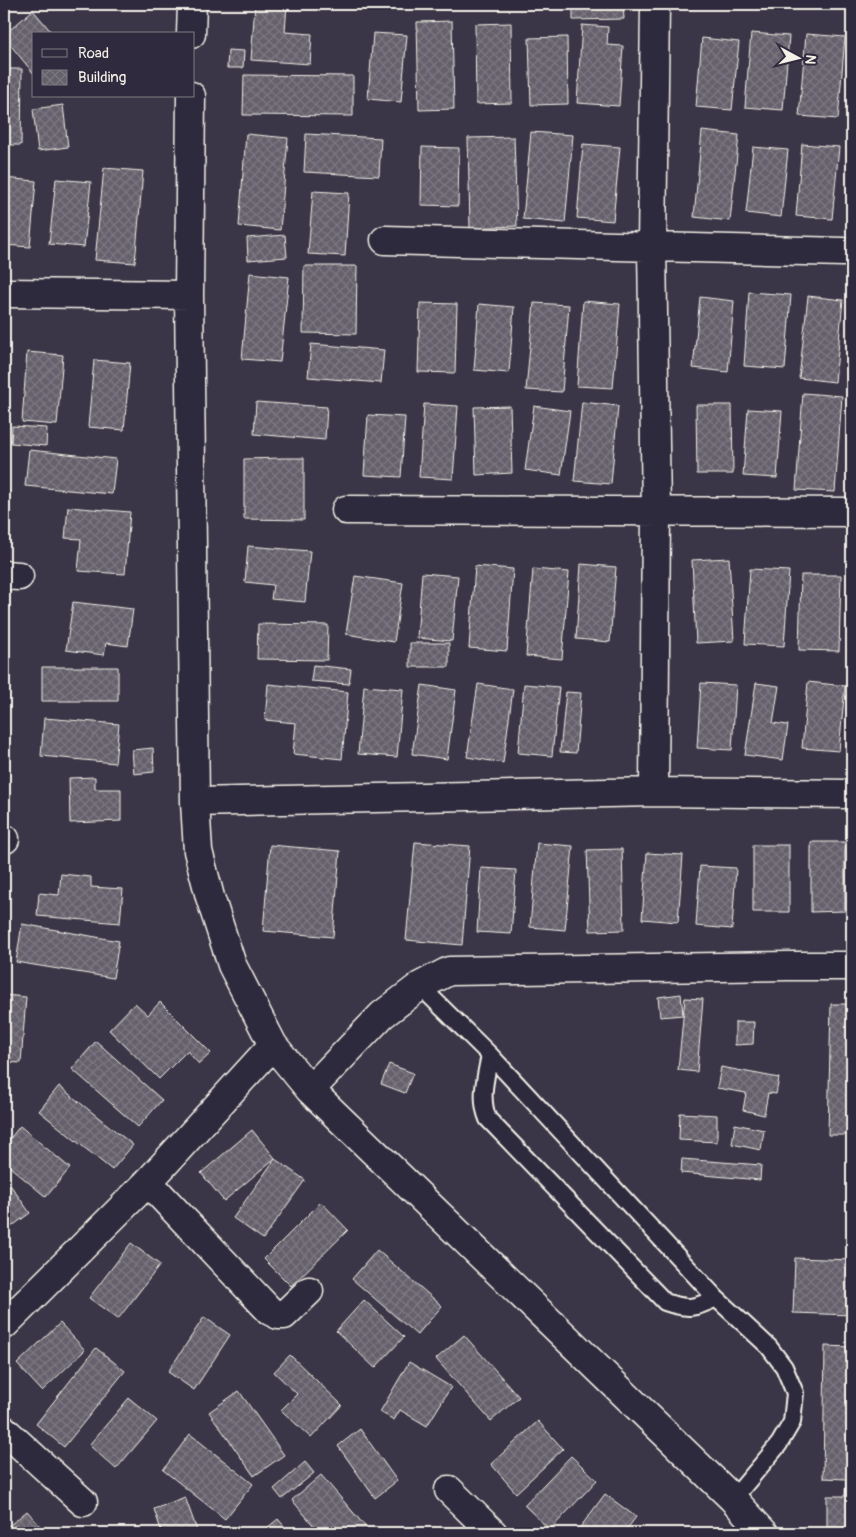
<svg xmlns="http://www.w3.org/2000/svg" width="856" height="1537" viewBox="0 0 856 1537" font-family="Pangolin,sans-serif">
	<style>
		.building { fill: url(#building-cross-hatch); stroke: #f4f1e8 }
		.lines { fill: none; stroke-linecap: round; stroke-linejoin: round }
		.lane-casing { stroke: #f4f1e8; stroke-width: 20 }
		.street-casing { stroke: #f4f1e8; stroke-width: 31 }
		.lane { stroke: #2f2a3d; stroke-width: 16 }
		.street { stroke: #2f2a3d; stroke-width: 28 }
	</style>
	<defs>
		<pattern id="building-cross-hatch" width="8" height="8" patternUnits="userSpaceOnUse" patternTransform="scale(1.25)"><rect width="8" height="8" fill="#65616c"/><path d="M0 0l8 8M0 8l8-8" fill="none" stroke="#7c7881"/></pattern>
	</defs>
	<rect width="100%" height="100%" fill="#3b3647"/>
	<filter id="ink" filterUnits="userSpaceOnUse"><feTurbulence type="fractalNoise" baseFrequency=".02" numOctaves="2"/><feDisplacementMap in="SourceGraphic" scale="10" xChannelSelector="R" yChannelSelector="G"/><feConvolveMatrix kernelMatrix="1 2 1 2 8 2 1 2 1" color-interpolation-filters="sRGB"/></filter>
	<g filter="url(#ink)">
		<!-- building -->
		<path class="building" d="M255 4H287L285 32 312 34 310 64 251 60Z
			M573 4H623L624 19 573 20Z
			M33 10 53 34H34V74L4 37V35Z
			M452 21 454 109 419 110 417 22Z
			M511 23 512 103 476 104 475 24Z
			M582 25 608 27 607 45 623 46 619 106 577 103Z
			M373 33 407 35 401 102 368 99Z
			M751 33 789 36 783 110 745 107Z
			M806 34 845 37 838 119 799 116Z
			M567 37 568 104 531 105 529 38Z
			M702 38 739 42 732 110 696 107Z
			M228 50 244 51 243 68H227Z
			M4 69H22L21 145H4Z
			M244 75 353 76V116L243 115Z
			M63 105 68 147 38 151 33 109Z
			M702 131 739 135 730 221 694 217Z
			M531 132 573 135 565 223 523 219Z
			M246 134 288 138 280 230 239 226Z
			M306 134 381 138 379 176 304 172Z
			M514 137 517 226 470 228 468 138Z
			M852 142V169H850Z
			M583 144 620 147 613 221 577 218Z
			M802 144 839 147 832 219 796 216Z
			M422 147 459 148 458 206 421 205Z
			M753 147 788 150 781 217 746 213Z
			M104 168 143 171 135 263 95 260Z
			M4 178 36 181 30 247 4 245Z
			M56 179 91 182 84 247 49 244Z
			M313 191 349 193 345 256 308 254Z
			M285 235 287 257 248 260 247 238Z
			M304 266H357L356 334 303 333Z
			M250 273 289 277 280 362 242 359Z
			M749 292 791 295 785 369 744 366Z
			M808 296 843 300 835 382 799 378Z
			M700 297 734 301 728 372 693 368Z
			M583 301 620 304 613 388 577 386Z
			M420 303 457 304 455 373 418 372Z
			M534 303 569 305 562 392 526 390Z
			M479 304 514 307 509 373 474 370Z
			M311 344 384 350 381 383 308 377Z
			M27 352 63 355 57 425 22 422Z
			M4 356H8L4 416Z
			M94 360 130 363 124 430 88 427Z
			M803 393 842 396 835 492 796 490Z
			M256 402 327 407 325 440 254 434Z
			M582 402 618 406 611 484 574 481Z
			M424 404 458 406 453 479 419 477Z
			M696 405H732L733 474H697Z
			M510 406 512 473 476 475 474 407Z
			M534 406 570 411 561 475 525 470Z
			M748 409 782 411 777 478 743 476Z
			M368 415 405 417 401 477 364 475Z
			M12 426 47 428 46 446 11 443Z
			M29 450 116 459 112 494 25 486Z
			M283 458H304V520L244 519V459Z
			M68 507 130 512 125 574 78 571 81 539 65 538Z
			M248 546 310 551 305 602 271 599 273 585 245 582Z
			M729 558 734 641 696 643 692 560Z
			M581 564 616 567 610 642 576 639Z
			M475 566 513 569 507 651 469 648Z
			M533 569 569 572 562 659 526 656Z
			M750 569 789 571 784 646 745 644Z
			M422 573 458 576 452 641 417 638Z
			M801 575H841L839 651 799 650Z
			M355 576 403 583 394 642 346 634Z
			M73 602 133 609 128 646 106 643 104 655 66 650Z
			M258 624 328 625 327 660 257 659Z
			M410 643H449V667H410Z
			M313 665 351 669 349 684 311 681Z
			M42 667H118V701H42Z
			M808 682 845 686 839 751 802 748Z
			M701 683 736 685 732 750 697 748Z
			M756 683 779 686 773 723 788 725 783 760 745 755Z
			M268 684 348 692 342 759 293 754 296 723 265 720Z
			M478 684 513 689 503 763 467 757Z
			M524 684 559 687 552 756 518 753Z
			M422 685 456 690 447 759 412 754Z
			M364 686 403 689 397 757 358 754Z
			M566 692 581 693 576 753 560 752Z
			M44 718 119 724 115 763 41 756Z
			M153 748 154 772 134 774 132 750Z
			M95 777V789H121V821L70 823 69 778Z
			M415 842 470 846 462 945 406 940Z
			M811 842H845V911L811 912Z
			M537 843 573 846 565 930 530 927Z
			M270 845 340 851 333 937 263 931Z
			M753 845H789V912H753Z
			M622 849 624 930 590 931 587 850Z
			M647 853 683 855 678 922 642 919Z
			M700 866 736 868 732 929 696 926Z
			M481 868 516 870 511 934 477 932Z
			M61 874 91 877V887L123 889 120 923 37 916 39 893 59 895Z
			M22 924 119 941 113 978 16 962Z
			M681 994 683 1015 660 1017 658 997Z
			M4 995 26 997 21 1063 4 1062Z
			M685 998 703 999 697 1072 678 1070Z
			M160 1002 211 1053 199 1064 187 1051 159 1079 109 1030 135 1003 148 1015Z
			M831 1004H852V1135H828Z
			M735 1022H754L753 1044 735 1045Z
			M96 1041 162 1100 138 1127 72 1069Z
			M389 1064 413 1073 405 1093 381 1084Z
			M721 1067 779 1078 776 1094 768 1093 764 1115 743 1110 746 1093 717 1088Z
			M59 1086 133 1145 112 1170 39 1111Z
			M680 1113 717 1115V1142L679 1140Z
			M735 1124 764 1130 761 1150 732 1144Z
			M20 1126 70 1168 46 1197 4 1162V1146Z
			M252 1130 275 1158 224 1201 201 1173Z
			M275 1159 305 1180 263 1239 233 1218Z
			M682 1159 761 1165 760 1180 681 1173Z
			M4 1176 30 1213 4 1232Z
			M321 1202 348 1230 291 1286 264 1259Z
			M131 1243 160 1265 118 1319 89 1298Z
			M377 1250 442 1306 417 1335 352 1279Z
			M795 1258 852 1260V1315L793 1313Z
			M364 1300 404 1337 375 1368 336 1331Z
			M204 1317 230 1335 194 1390 168 1372Z
			M60 1323 85 1350 42 1391 17 1364Z
			M464 1335 519 1397 491 1421 436 1359Z
			M825 1346 852 1347V1528L827 1527V1496H845L846 1479 823 1478Z
			M96 1348 125 1371 64 1447 36 1424Z
			M290 1355 342 1405 311 1438 281 1410 297 1394 274 1372Z
			M409 1362 451 1387 427 1426 400 1410 394 1420 380 1412Z
			M239 1391 284 1455 254 1476 209 1412Z
			M129 1398 157 1421 116 1469 89 1445Z
			M538 1421 563 1449 516 1493 491 1464Z
			M360 1429 397 1481 375 1498 338 1446Z
			M190 1434 253 1484 225 1519 163 1470Z
			M571 1456 597 1480 550 1530 524 1505Z
			M305 1462 314 1473 282 1499 274 1489Z
			M321 1475 371 1533H320L292 1500Z
			M605 1494 636 1517 624 1533H576Z
			M4 1495 9 1500 4 1505Z
			M185 1497 198 1533H162L154 1509Z
			M27 1511 46 1533H4V1530Z
			M278 1519 290 1533H261Z"/>
		<g class="lines">
			<defs>
				<path id="lane" d="M420 986 490 1055 716 1298 769 1347 784 1367 795 1393 792 1422 779 1444 733 1499
					M490 1055C486 1077 479 1098 488 1119L665 1302C688 1310 696 1308 716 1298"/>
				<path id="street" d="M191 34 192 4
					M191 96 189 295 195 802 198 851 210 897 232 965 273 1045 310 1090 733 1499 764 1533
					M385 240 843 252
					M4 293 189 295
					M346 510 852 512
					M4 575 19 576
					M654 792 656 511 652 247 655 4
					M195 802 654 792 852 794
					M4 839H5
					M310 1090 382 1015 420 986 449 971 788 966H852
					M148 1182 270 1311 278 1315H284L309 1291
					M4 1325 148 1182 273 1045
					M4 1430 83 1502
					M449 1490 493 1533"/>
			</defs>
			<!-- lane casing -->
			<use href="#lane" class="lane-casing"/>
			<!-- street casing -->
			<use href="#street" class="street-casing"/>
			<!-- lane -->
			<use href="#lane" class="lane"/>
			<!-- street -->
			<use href="#street" class="street"/>
		</g>
	</g>
	<!-- margin -->
	<rect width="856" height="1537" fill="none" stroke="#2f2a3d" stroke-width="20"/>
	<rect x="10" y="10" width="836" height="1517" fill="none" stroke="#f4f1e8" stroke-width="2" filter="url(#ink)"/>
	<!-- legend -->
	<rect x="32" y="32" width="162" height="65" fill="#2f2a3d" stroke="#7e7a81"/>
	<rect x="42" y="49" width="25" height="8" fill="#2f2a3d" stroke="#7e7a81"/>
	<text x="78" y="58" font-size="15" fill="#f4f1e8">Road</text>
	<rect x="42" y="70" width="25" height="15" fill="url(#building-cross-hatch)" stroke="#7e7a81"/>
	<text x="78" y="82" font-size="15" fill="#f4f1e8">Building</text>
	<!-- north arrow -->
	<g transform="translate(798 58) rotate(97)" stroke="#2f2a3d" stroke-width="4" paint-order="stroke">
	<path d="M0-4L9 19L0 12L-9 19Z" fill="#f4f1e8"/>
	<text y="-8" font-size="14" font-weight="bold" text-anchor="middle" fill="#f4f1e8">N</text>
	</g>
</svg>
